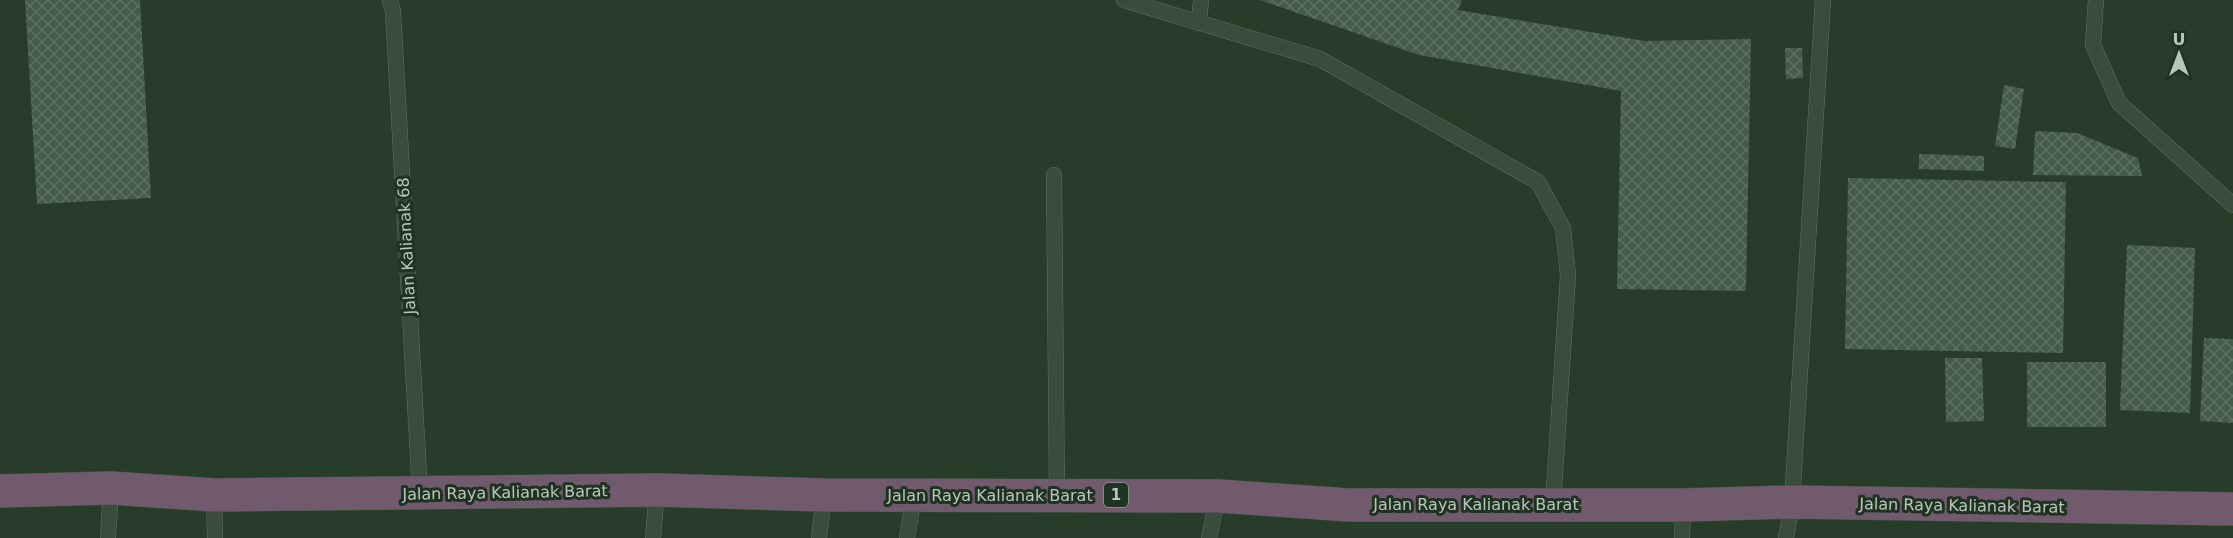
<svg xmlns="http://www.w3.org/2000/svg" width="2233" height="538" viewBox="0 0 2233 538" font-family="'DejaVu Sans',sans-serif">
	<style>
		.building { fill: url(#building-cross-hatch) }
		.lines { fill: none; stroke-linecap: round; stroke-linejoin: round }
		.lane-casing { stroke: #5f7061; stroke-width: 16 }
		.highway-casing { stroke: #465748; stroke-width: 34 }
		.lane { stroke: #3b4c3d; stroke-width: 15 }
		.highway { stroke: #715a6e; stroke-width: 33 }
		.labels { text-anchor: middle; stroke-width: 6; stroke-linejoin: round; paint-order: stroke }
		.shield { fill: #203222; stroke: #8a9a8c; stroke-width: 1.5 }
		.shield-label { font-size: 15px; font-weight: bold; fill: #b8c7ba }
		.street-label { font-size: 16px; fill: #b8c7ba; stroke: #203222 }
	</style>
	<defs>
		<pattern id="building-cross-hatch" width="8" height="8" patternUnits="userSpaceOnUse" patternTransform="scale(1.5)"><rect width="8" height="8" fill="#445b47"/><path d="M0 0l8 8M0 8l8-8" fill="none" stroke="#5d715f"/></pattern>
	</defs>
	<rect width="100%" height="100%" fill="#283c2a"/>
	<!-- building -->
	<path class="building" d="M25 0H140L151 198 37 204Z
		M1260 0H1462L1458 10 1645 41 1751 39 1746 291 1617 289 1621 91 1419 55Z
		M1785 48H1802L1803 78 1786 79Z
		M2004 85 2024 89 2015 149 1995 146Z
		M2035 131 2077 133 2138 158 2142 176 2033 175Z
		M1919 154 1984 156V171L1919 169Z
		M1848 178 2066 182 2063 353 1845 349Z
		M2127 245 2195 248 2190 413 2120 410Z
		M2204 338 2233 339V423L2200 421Z
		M1945 358H1982L1984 421 1946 422Z
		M2027 362H2106V427H2027Z"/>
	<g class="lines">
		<defs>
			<path id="lane" d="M390 0 393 11 420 493
				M1124 0 1320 59 1538 182 1563 228 1568 275 1553 504
				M2096 0 2093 45 2119 103 2233 205
				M1199 23 1201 0
				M1054 175 1057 495
				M214 495 215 538
				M108 538 111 488
				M653 538 657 490
				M819 538 824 495
				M907 538 914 495
				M1209 538 1218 496
				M1682 538 1683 505
				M1786 538 1792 502 1823 0"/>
			<path id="highway" d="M0 491 111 488 214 495 657 490 824 495 1218 496 1349 505H1683L1792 502 2233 509"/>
		</defs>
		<!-- lane casing -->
		<use href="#lane" class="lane-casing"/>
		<!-- highway casing -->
		<use href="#highway" class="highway-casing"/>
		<!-- lane -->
		<use href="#lane" class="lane"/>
		<!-- highway -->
		<use href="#highway" class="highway"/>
	</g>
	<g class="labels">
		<!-- shield labels -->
		<rect class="shield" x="1104" y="483" width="24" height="24" rx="4.5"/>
		<g class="shield-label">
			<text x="1116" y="500">1</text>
		</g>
		<!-- street labels -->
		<g class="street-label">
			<text transform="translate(406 246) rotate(-93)" y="6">Jalan Kalianak 68</text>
			<text transform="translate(505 492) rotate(-1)" y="6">Jalan Raya Kalianak Barat</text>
			<text x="990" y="501">Jalan Raya Kalianak Barat</text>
			<text x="1476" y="510">Jalan Raya Kalianak Barat</text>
			<text transform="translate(1962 505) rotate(1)" y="6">Jalan Raya Kalianak Barat</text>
		</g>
	</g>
	<!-- north arrow -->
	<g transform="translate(2179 54)" stroke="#203222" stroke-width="4.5" paint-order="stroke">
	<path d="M0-4.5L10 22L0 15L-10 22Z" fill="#b8c7ba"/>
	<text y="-9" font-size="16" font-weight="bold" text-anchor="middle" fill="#b8c7ba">U</text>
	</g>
</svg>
